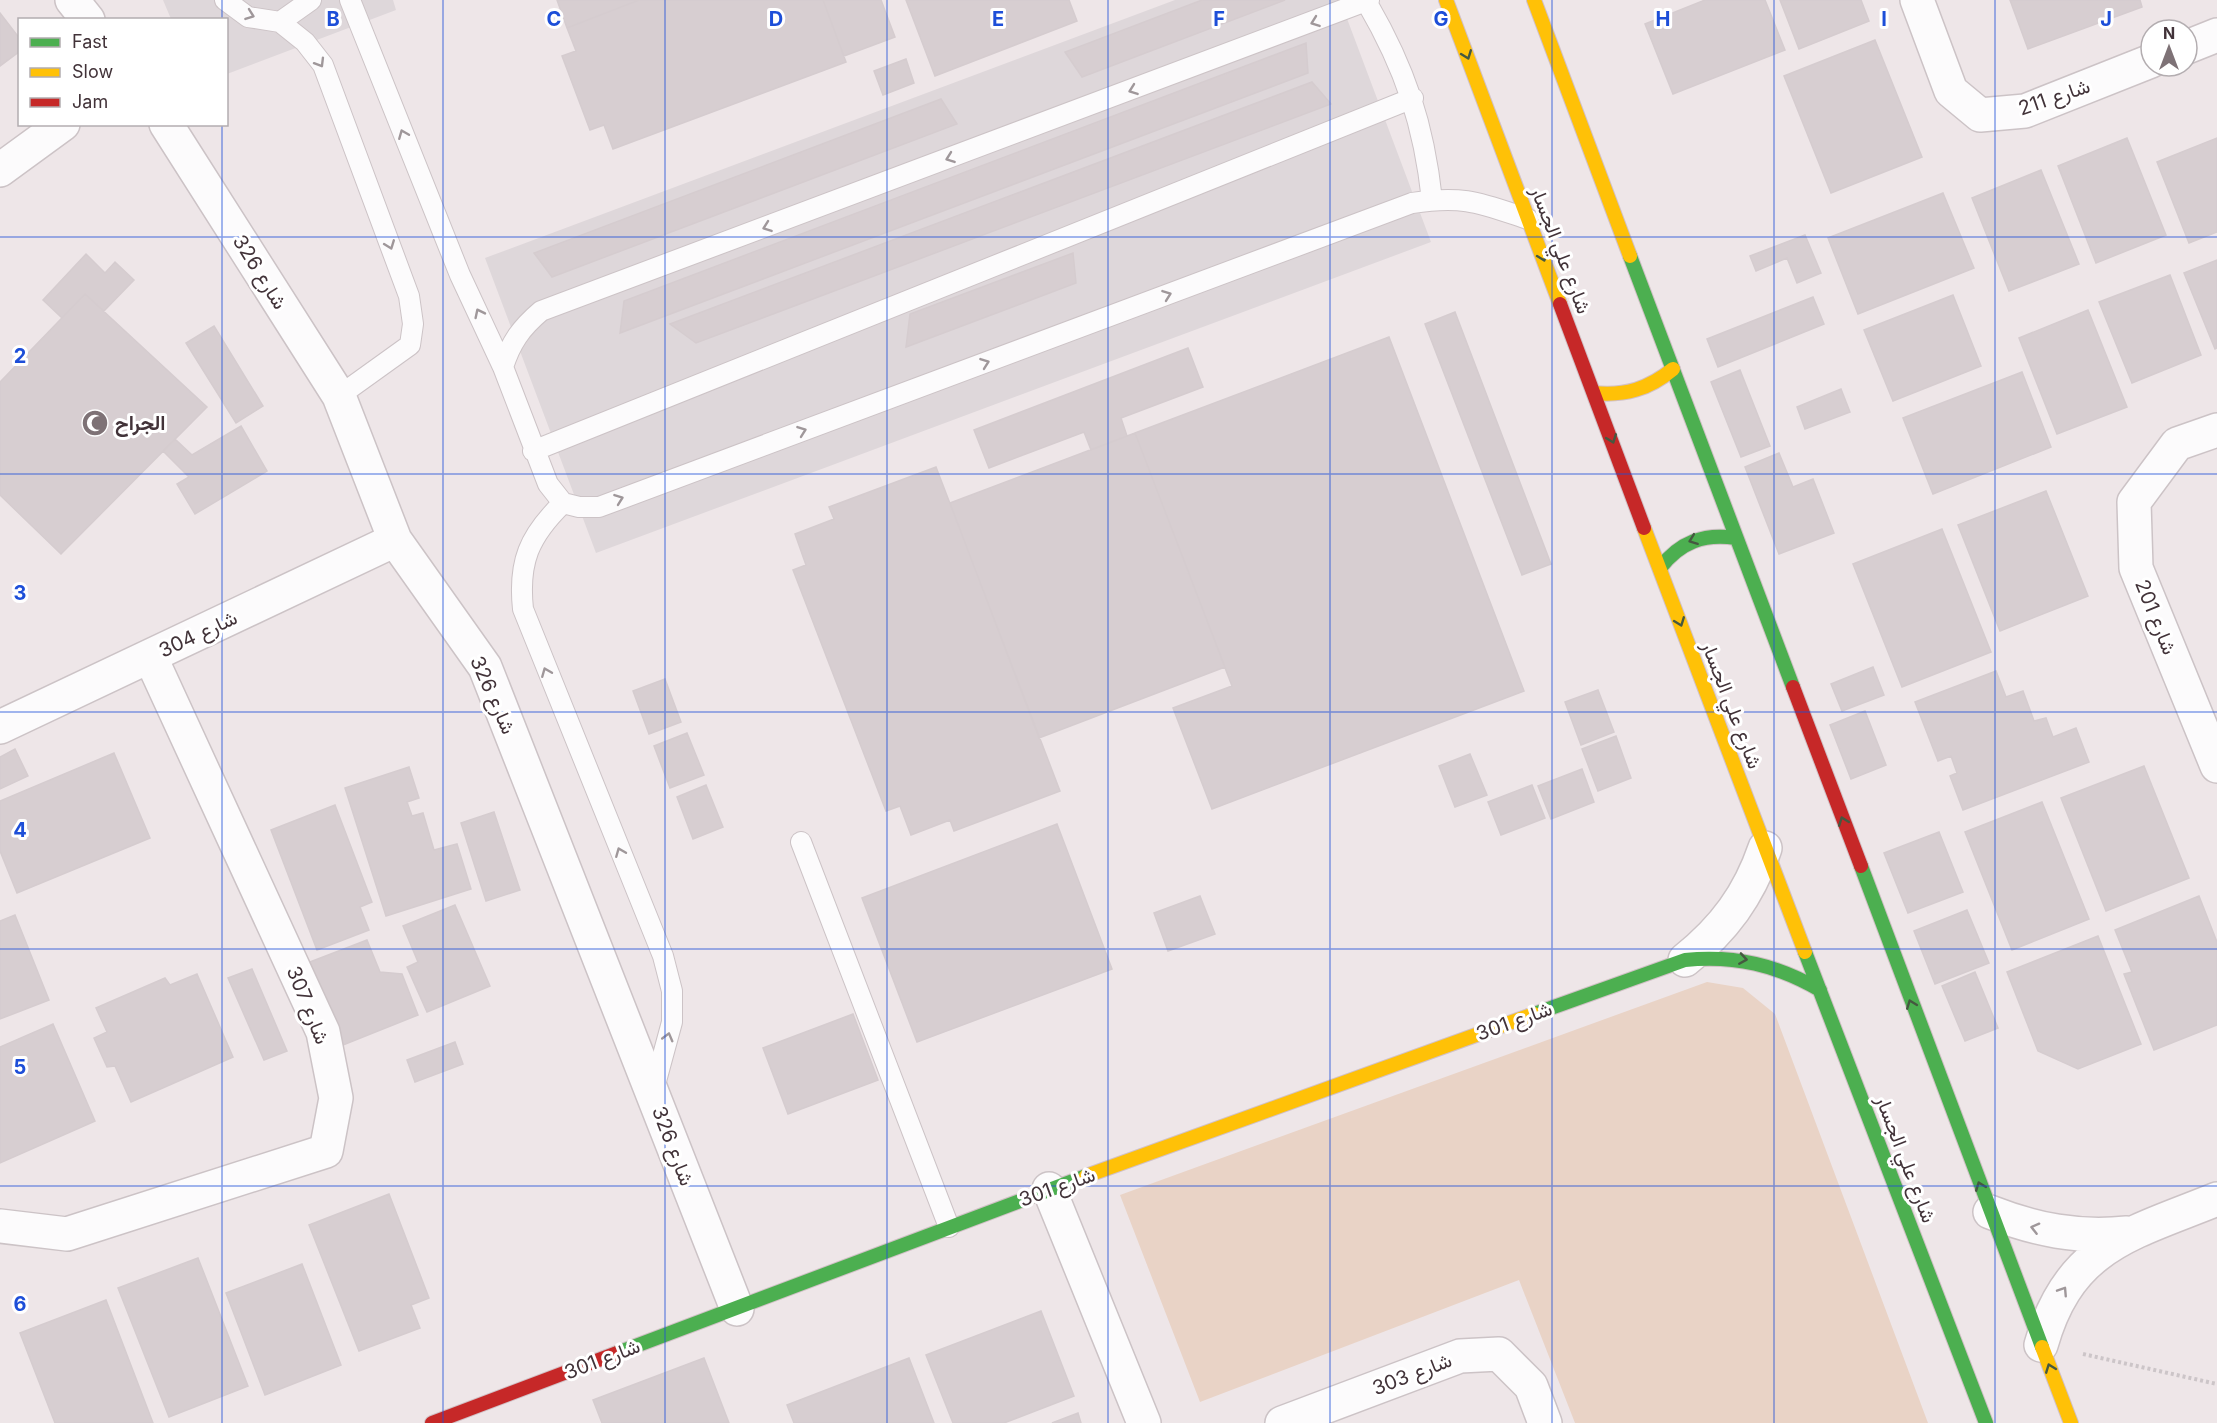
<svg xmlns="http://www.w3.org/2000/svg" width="2217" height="1423" viewBox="0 0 2217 1423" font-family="Inter,Vazirmatn,sans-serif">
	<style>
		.green { fill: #e9d3c6 }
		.parking { fill: #ded7da }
		.building { fill: #d7ced1; stroke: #d5cccf; stroke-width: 1.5 }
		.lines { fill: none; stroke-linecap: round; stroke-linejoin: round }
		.lane-casing { stroke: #ccc3c6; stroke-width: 22 }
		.street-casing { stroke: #ccc3c6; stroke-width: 36 }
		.fast-casing { stroke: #d1c1c6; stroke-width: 16 }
		.slow-casing { stroke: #d1c1c6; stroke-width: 16 }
		.jam-casing { stroke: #d1c1c6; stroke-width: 16 }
		.path { stroke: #ccc5c8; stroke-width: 4; stroke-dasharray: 3 3; stroke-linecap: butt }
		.lane { stroke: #fcfbfc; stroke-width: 20 }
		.street { stroke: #fcfbfc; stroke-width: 33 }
		.fast { stroke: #4caf50; stroke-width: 14 }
		.slow { stroke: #ffc107; stroke-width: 14 }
		.jam { stroke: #c62828; stroke-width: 14 }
		.oneway { stroke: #9f979a }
		.oneway2 { stroke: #455840 }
		.grid { fill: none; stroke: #1d4ed8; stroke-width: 1.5; stroke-opacity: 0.55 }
		.labels { text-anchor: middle; stroke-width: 6; stroke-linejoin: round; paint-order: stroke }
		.street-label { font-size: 20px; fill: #423339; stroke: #fff }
		.poi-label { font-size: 20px; font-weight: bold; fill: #423339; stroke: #fff; text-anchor: start }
		.grid-label { font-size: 20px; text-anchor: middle; font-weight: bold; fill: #1d4ed8; stroke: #fff; stroke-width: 6; stroke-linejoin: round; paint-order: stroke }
	</style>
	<rect width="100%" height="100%" fill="#eee6e8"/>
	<!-- green -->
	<path class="green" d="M1707 982 1743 988 1775 1014 1928 1423H1575L1519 1280 1200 1402 1120 1195Z"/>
	<!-- parking -->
	<path class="parking" d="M163 0H393L396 10 227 74 226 20 171 19Z
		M1175 0H1340L1431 242 596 553 485 258Z"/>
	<!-- building -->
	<path class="building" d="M557 0H639L567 28Z
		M639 0H823L846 62 613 149 604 125 590 130 562 56 576 51 567 28Z
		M823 0H881L895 37 844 56Z
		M906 0H1069L1077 21 935 76Z
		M1202 0H1285L1082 77 1065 52Z
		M1705 0H1765L1785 50 1673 94 1645 24Z
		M1780 0H1861L1869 21 1799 49Z
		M2010 0H2140L2142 7 2028 49Z
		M0 13 20 39V51L0 66Z
		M1875 40 1922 157 1831 193 1784 76Z
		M1306 43 1308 73 620 333 624 301Z
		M906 59 914 83 883 95 874 71Z
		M1312 82 1331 104 696 343 670 324Z
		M941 99 957 124 552 277 534 253Z
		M2127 138 2166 235 2096 263 2058 166Z
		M2217 138V232L2189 243 2157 162Z
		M2041 170 2079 264 2009 291 1972 198Z
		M1943 193 1974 268 1858 314 1828 238Z
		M1805 235 1821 273 1797 283 1787 258 1756 271 1750 256Z
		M1073 253 1076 283 906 347 910 314Z
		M86 254 105 273 115 262 134 280 104 311 85 294 62 318 43 300Z
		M2217 260V348L2215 349 2184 273Z
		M2170 275 2201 355 2132 383 2099 302Z
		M85 294 207 407 61 554 0 495V382Z
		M1953 295 1981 366 1893 401 1864 330Z
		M1813 297 1824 324 1718 367 1707 339Z
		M2088 310 2127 407 2057 434 2019 338Z
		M1455 312 1551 564 1522 575 1425 324Z
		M214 326 263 406 236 423 186 343Z
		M1389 337 1524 691 1212 809 1173 708 1232 686 1135 433Z
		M1188 348 1203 387 1121 418 1127 436 1091 450 1084 432 989 468 974 430Z
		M1740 370 1770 446 1741 457 1711 382Z
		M2022 372 2051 447 1933 494 1903 418Z
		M1841 389 1850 412 1805 429 1797 407Z
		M241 426 267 471 195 514 177 484 189 477 163 451 175 439 192 455Z
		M1135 433 1225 667 1039 738 950 503Z
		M1779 453 1793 487 1813 479 1834 533 1779 554 1745 467Z
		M936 467 1060 791 954 831 950 820 911 835 900 806 886 811 793 570 806 565 795 534 834 519 829 507Z
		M2046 491 2088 596 2000 631 1958 525Z
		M1942 529 1991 652 1902 687 1853 564Z
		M1873 667 1884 695 1842 711 1831 684Z
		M1996 671 2006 697 2023 691 2034 721 2046 718 2053 737 2076 728 2089 762 1963 810 1950 776 1957 773 1951 756 1938 761 1915 702Z
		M665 679 681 722 649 734 633 691Z
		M1598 690 1614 732 1581 745 1565 702Z
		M1865 711 1886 765 1851 779 1830 725Z
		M687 733 704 775 670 788 654 746Z
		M1616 736 1631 778 1598 791 1582 749Z
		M15 749 28 776 0 789V757Z
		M114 753 150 838 17 893 0 851V801Z
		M1470 754 1487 795 1455 807 1439 766Z
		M2144 766 2189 878 2106 911 2061 798Z
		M409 767 419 798 407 802 412 816 423 813 434 850 457 844 471 889 386 916 345 788Z
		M1582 769 1594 802 1551 819 1538 786Z
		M706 785 723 827 693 839 677 797Z
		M1532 785 1545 818 1501 835 1488 802Z
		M2042 802 2089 919 2012 950 1965 832Z
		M335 805 372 902 360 907 369 930 317 950 271 830Z
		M494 812 520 890 486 901 461 823Z
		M1057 824 1112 969 917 1042 862 898Z
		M1939 832 1963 892 1908 913 1884 853Z
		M1200 896 1215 934 1168 951 1154 913Z
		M2199 896 2217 942V1025L2154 1050 2124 974 2132 972 2115 930Z
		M455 905 490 986 427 1012 407 967 418 962 403 926Z
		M1967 910 1989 963 1935 984 1914 931Z
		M15 915 49 1000 0 1019V921Z
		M2098 936 2141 1044 2078 1069 2038 1051 2007 972Z
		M367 940 380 972 402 974 418 1015 343 1045 310 962Z
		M252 969 287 1051 264 1060 228 978Z
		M1975 972 1998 1028 1965 1041 1942 986Z
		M197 974 233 1057 131 1102 115 1066 107 1067 94 1038 107 1032 96 1008 165 978 170 985Z
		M853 1014 878 1080 788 1114 763 1048Z
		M53 1024 95 1121 0 1163V1047Z
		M455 1042 463 1064 415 1082 407 1060Z
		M389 1194 429 1298 411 1305 420 1328 359 1351 309 1225Z
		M198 1258 248 1386 169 1417 118 1288Z
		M302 1264 341 1365 265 1395 226 1293Z
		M106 1300 153 1423H55L20 1333Z
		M1041 1311 1074 1396 1004 1423H953L926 1355Z
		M704 1358 729 1423H602L593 1400Z
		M909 1358 934 1423H794L787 1405Z
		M1078 1413 1081 1423H1052Z"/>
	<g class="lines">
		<defs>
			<path id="lane" d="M225 0 248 17 280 22 305 42 323 65 409 296 413 324 410 345 339 396
				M350 0 460 275 503 367 548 484 563 503 579 507H599L1412 203C1464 195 1480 203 1528 219
				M1367 3C1405 68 1424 125 1432 200
				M280 22 311 0
				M503 367C511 342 521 328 541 311L1369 0
				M533 451 1413 98
				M563 503C529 536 518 562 523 609L663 956 672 991V1022L653 1092
				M801 842 949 1227"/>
			<path id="street" d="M72 0 88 20
				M1917 0 1951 91 1980 115 2025 111 2151 61
				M2187 47 2217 35
				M166 124 339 396 395 540 485 667 737 1309
				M0 170 63 124
				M2217 430 2177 444 2134 502 2136 568 2217 766
				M0 727 395 540
				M1685 960C1724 929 1749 895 1765 848
				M1049 1189 1144 1423
				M1990 1212C2036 1230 2077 1238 2127 1233
				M0 1226 67 1234 326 1151 336 1098 323 1032 150 656
				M2041 1345C2069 1245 2131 1234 2217 1199
				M1282 1423 1460 1356 1499 1354 1531 1386 1545 1423"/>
			<path id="fast" d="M1630 256 1793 687
				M1660 568C1680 542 1704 533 1736 538
				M1861 866 2042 1347
				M1805 952 1986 1423
				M1534 1014 1685 960C1735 955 1777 965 1820 990
				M617 1353 1086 1176"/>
			<path id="slow" d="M1446 0 1560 304
				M1534 0 1630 256
				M1594 393C1625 396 1649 389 1673 369
				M1644 528 1805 952
				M1086 1176 1534 1014
				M2042 1347 2071 1423"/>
			<path id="jam" d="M1560 304 1644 528
				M1793 687 1861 866
				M432 1423 617 1353"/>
		</defs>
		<!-- lane casing -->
		<use href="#lane" class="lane-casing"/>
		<!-- street casing -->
		<use href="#street" class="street-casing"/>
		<!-- fast casing -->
		<use href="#fast" class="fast-casing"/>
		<!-- slow casing -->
		<use href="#slow" class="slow-casing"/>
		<!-- jam casing -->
		<use href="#jam" class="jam-casing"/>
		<!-- path -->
		<path class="path" d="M2083 1354 2217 1384"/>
		<!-- lane -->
		<use href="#lane" class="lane"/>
		<!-- street -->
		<use href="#street" class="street"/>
		<!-- fast -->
		<use href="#fast" class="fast"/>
		<!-- slow -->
		<use href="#slow" class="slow"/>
		<!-- jam -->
		<use href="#jam" class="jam"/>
	</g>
	<!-- one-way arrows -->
	<defs><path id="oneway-chevron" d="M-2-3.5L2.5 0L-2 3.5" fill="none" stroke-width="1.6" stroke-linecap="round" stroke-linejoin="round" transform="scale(1.5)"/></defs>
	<g class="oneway">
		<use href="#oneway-chevron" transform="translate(250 15) rotate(20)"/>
		<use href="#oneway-chevron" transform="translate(1315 22) rotate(160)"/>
		<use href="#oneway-chevron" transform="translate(320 63) rotate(59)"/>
		<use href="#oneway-chevron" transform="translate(1133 90) rotate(160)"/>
		<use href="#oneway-chevron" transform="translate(403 134) rotate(-112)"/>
		<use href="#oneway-chevron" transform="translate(950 158) rotate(160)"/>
		<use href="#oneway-chevron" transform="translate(767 227) rotate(160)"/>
		<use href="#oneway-chevron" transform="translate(390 245) rotate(69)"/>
		<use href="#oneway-chevron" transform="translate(1167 295) rotate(-20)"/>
		<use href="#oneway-chevron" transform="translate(479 313) rotate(-116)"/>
		<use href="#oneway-chevron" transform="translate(985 363) rotate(-20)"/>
		<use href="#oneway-chevron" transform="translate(802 431) rotate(-20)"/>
		<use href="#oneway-chevron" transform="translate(619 499) rotate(-20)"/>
		<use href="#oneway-chevron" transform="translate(546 672) rotate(-112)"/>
		<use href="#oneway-chevron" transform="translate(620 852) rotate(-112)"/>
		<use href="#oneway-chevron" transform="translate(668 1037) rotate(-75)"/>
		<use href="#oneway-chevron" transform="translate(2035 1228) rotate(-166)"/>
		<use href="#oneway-chevron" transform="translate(2063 1291) rotate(-57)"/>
	</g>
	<g class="oneway2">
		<use href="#oneway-chevron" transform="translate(1467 55) rotate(69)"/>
		<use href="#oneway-chevron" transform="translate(1543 257) rotate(69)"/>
		<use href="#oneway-chevron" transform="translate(1612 439) rotate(69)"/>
		<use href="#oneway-chevron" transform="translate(1693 540) rotate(159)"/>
		<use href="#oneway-chevron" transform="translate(1680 622) rotate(69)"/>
		<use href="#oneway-chevron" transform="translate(1843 821) rotate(-111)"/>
		<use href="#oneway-chevron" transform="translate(1743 959) rotate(9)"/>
		<use href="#oneway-chevron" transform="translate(1911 1004) rotate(-111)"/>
		<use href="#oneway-chevron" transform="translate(1980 1186) rotate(-111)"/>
		<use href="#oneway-chevron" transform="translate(2050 1368) rotate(-111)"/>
	</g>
	<!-- grid -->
	<path class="grid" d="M222 0V20M443 0V1423M665 0V1423M887 0V1423M1108 0V1423M1330 0V1423M1552 0V1423M1774 0V1423M1995 0V1423M222 124V1423M0 237H2217M0 474H2217M0 712H2217M0 949H2217M0 1186H2217"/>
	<!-- icons -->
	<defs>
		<symbol id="mosque-disc" viewBox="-11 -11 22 22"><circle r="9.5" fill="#7e7276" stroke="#fff"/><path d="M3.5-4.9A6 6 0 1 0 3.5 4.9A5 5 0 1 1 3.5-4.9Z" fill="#fff"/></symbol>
	</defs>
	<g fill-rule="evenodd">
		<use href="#mosque-disc" x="80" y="408" width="30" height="30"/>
	</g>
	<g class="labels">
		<!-- street labels -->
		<g class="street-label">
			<text transform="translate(2054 97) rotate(-19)" y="7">شارع 211</text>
			<text transform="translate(1561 250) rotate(69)" y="7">شارع علي الجسار</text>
			<text transform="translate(260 272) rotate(58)" y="7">شارع 326</text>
			<text transform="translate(2156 617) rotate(68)" y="7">شارع 201</text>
			<text transform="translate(198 634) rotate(-25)" y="7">شارع 304</text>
			<text transform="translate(493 695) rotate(66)" y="7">شارع 326</text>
			<text transform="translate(1732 705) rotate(69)" y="7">شارع علي الجسار</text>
			<text transform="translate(308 1005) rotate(68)" y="7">شارع 307</text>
			<text transform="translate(1514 1021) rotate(-20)" y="7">شارع 301</text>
			<text transform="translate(673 1146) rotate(69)" y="7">شارع 326</text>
			<text transform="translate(1906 1159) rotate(69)" y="7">شارع علي الجسار</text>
			<text transform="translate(1057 1187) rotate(-20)" y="7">شارع 301</text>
			<text transform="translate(602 1359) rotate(-21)" y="7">شارع 301</text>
			<text transform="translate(1412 1374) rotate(-21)" y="7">شارع 303</text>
		</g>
		<!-- poi labels -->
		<g class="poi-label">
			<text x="115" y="430">الجراح</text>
		</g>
	</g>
	<g class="grid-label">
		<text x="333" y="26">B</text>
		<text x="554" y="26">C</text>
		<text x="776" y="26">D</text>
		<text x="998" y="26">E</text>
		<text x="1219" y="26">F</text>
		<text x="1441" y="26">G</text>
		<text x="1663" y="26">H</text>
		<text x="1884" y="26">I</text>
		<text x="2106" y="26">J</text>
		<text x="20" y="363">2</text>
		<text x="20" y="600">3</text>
		<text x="20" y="837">4</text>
		<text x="20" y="1074">5</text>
		<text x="20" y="1311">6</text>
	</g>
	<!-- legend -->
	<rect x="18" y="18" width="210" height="108" fill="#ffffff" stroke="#b3adb0" stroke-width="1.5"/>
	<rect x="30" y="38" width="30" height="9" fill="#4caf50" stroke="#b3adb0" stroke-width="1.5"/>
	<text x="72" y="48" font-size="18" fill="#423339">Fast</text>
	<rect x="30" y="68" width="30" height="9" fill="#ffc107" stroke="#b3adb0" stroke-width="1.5"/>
	<text x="72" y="78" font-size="18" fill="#423339">Slow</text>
	<rect x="30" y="98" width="30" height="9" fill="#c62828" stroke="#b3adb0" stroke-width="1.5"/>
	<text x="72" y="108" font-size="18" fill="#423339">Jam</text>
	<!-- north arrow -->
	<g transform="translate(2169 48)"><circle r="28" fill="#ffffff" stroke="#b3adb0" stroke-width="1.5"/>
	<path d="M0-4.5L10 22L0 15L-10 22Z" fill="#7e7276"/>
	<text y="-9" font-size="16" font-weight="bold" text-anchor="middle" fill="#423339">N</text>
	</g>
</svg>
